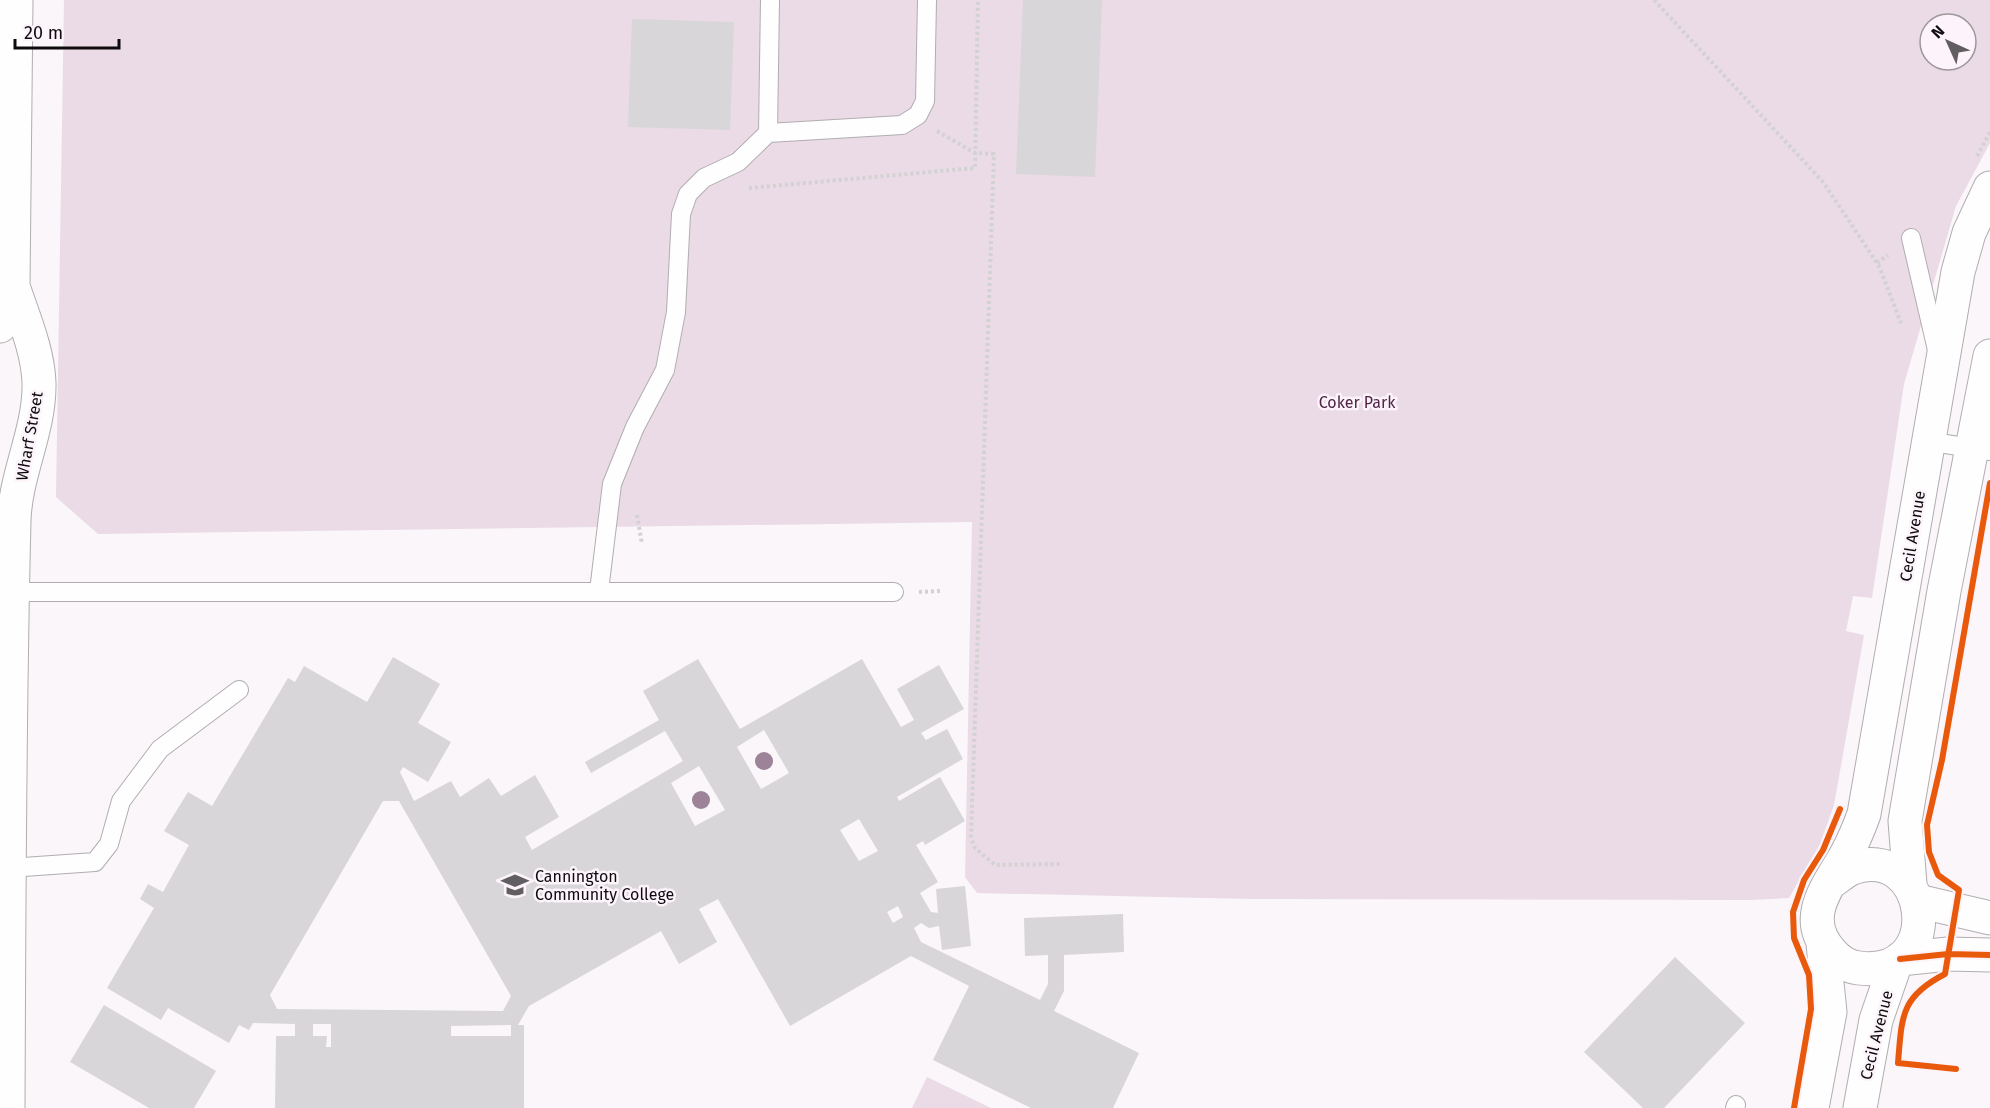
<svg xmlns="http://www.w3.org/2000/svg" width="1990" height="1108" viewBox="0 0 1990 1108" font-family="'Fira Sans',sans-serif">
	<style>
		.green { fill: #eadbe6; fill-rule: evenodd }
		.building { fill: #d8d6d8; fill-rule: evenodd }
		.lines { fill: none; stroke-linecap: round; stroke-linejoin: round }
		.service-casing { stroke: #b1adb0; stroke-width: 20 }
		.minor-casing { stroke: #b1adb0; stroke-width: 35 }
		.secondary-casing { stroke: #b1adb0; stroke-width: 35 }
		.path { stroke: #d3d2d3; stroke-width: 4; stroke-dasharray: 3 3; stroke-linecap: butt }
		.service { stroke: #fefefe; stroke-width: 18 }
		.minor { stroke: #fefefe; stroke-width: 33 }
		.secondary { stroke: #fefefe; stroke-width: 33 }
		.cycleway-casing { stroke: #fcf4fa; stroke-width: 10 }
		.cycleway { stroke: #e8590c; stroke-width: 6 }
		.tree { fill: #9c8397 }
		.labels { text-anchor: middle; stroke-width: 5; stroke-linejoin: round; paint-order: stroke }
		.park-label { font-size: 16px; fill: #502547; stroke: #fcf4fa }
		.street-label { font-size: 16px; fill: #0e0b0d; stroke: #fcf4fa }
		.poi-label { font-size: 16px; fill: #0e0b0d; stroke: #fcf4fa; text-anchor: start }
	</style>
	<rect width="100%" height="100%" fill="#faf6f9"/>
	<!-- green -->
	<path class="green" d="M64 0H1990V143L1956 206 1904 384 1872 598 1853 596 1846 631 1864 635 1834 805 1820 844 1789 898 1752 900 1251 899 977 893 965 877 972 522 98 534 56 497ZM1930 24H1966V60H1930Z
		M927 1077 991 1108H912Z"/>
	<!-- building -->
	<path class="building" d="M1023 0H1102L1095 177 1016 174Z
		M632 19 734 22 730 130 628 127Z
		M393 657 440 684 418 723 451 742 428 782 403 767 400 772 414 801 451 781 460 797 489 778 501 796 535 775 559 817 525 837 532 850 683 761 665 731 591 773 585 762 659 720 643 691 698 659 740 729 862 659 901 727 914 720 897 689 939 665 964 709 921 733 926 740 947 729 963 759 897 797 899 801 940 777 965 821 925 845 923 841 916 845 938 882 920 893 931 912 938 913 936 889 965 886 971 946 942 950 939 926 929 928 921 923 914 928 921 942 1040 1000 1048 984V955L1025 956 1024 918 1123 914 1124 952 1064 955V991L1054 1011 1139 1053 1113 1108H1031L933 1060 969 986 911 956 790 1026 718 899 699 909 717 942 679 964 661 931 529 1006 518 1025H524V1108H275L276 1036H295V1024L253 1023 249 1030 239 1025 229 1043 168 1008 161 1020 107 988 154 908 140 899 148 884 163 892 189 845 164 831 188 792 212 806 288 678 295 682 304 666 367 702ZM764 730 789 773 761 789 737 747ZM699 766 725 810 695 826 671 783ZM383 801H399L511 996 503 1011 277 1009 270 995ZM859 819 878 851 859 861 840 830ZM898 906 903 917 893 923 887 912ZM313 1024H331V1047H326L327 1036H313ZM511 1025V1036H451V1026Z
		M1675 957 1745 1023 1664 1108H1643L1584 1052Z
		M104 1005 216 1071 194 1108H149L70 1062Z"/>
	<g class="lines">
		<defs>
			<path id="service" d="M768 133 902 125 918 115 925 101 927 0
				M1911 238 1937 350
				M1927 441 1990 451
				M599 591 612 484 635 427 665 370 676 312 681 214 688 194 704 178 738 162 768 133 770 0
				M14 592H894
				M9 868 95 862 109 844 121 801 160 749 239 690
				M1735 1108 1736 1105"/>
			<path id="minor" d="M1918 901 1990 918
				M1900 959 1948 954 1990 955"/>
			<path id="secondary" d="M0 326 13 286 16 0
				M1831 882C1837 878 1844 872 1850 869 1929 838 1950 979 1859 968 1849 967 1839 961 1832 953 1800 919 1827 888 1846 855 1853 842 1859 828 1864 814L1958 272 1969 233 1990 188
				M1910 884 1905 821 1944 591 1990 356
				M8 1108C9 912 9 717 14 521 15 475 40 430 39 383 38 350 23 317 13 286
				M1812 1108 1830 1012 1823 944
				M1860 1108 1876 1020 1896 962"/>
		</defs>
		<!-- service casing -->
		<use href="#service" class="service-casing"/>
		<!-- minor casing -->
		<use href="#minor" class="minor-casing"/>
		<!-- secondary casing -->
		<use href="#secondary" class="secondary-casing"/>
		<!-- path -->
		<path class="path" d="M1654 0 1823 182 1879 266 1901 323
			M937 131 975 153 994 154 971 837 975 848 995 865 1063 864
			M1977 156 1990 132
			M749 188 975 168 978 0
			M1877 263 1888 255
			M637 515 642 544
			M919 592 940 591"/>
		<!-- service -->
		<use href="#service" class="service"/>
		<!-- minor -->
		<use href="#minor" class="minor"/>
		<!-- secondary -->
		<use href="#secondary" class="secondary"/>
		<defs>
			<path id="cycleway" d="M1900 959 1948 954 1990 955
				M1956 1069 1898 1063C1902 1017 1900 997 1945 974L1959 890 1938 875 1929 852 1927 825 1942 760 1990 483
				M1794 1108 1811 1009 1809 975 1794 938 1793 912 1804 880 1823 850 1840 809"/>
		</defs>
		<!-- cycleway casing -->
		<use href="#cycleway" class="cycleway-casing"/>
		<!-- cycleway -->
		<use href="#cycleway" class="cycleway"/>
	</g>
	<!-- trees -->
	<g class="tree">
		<circle cx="764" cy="761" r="9"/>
		<circle cx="701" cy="800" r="9"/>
	</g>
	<!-- icons -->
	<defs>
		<symbol id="school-bare" viewBox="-9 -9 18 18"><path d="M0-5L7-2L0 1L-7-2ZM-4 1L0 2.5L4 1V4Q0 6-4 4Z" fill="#615d60" stroke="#fcf4fa" stroke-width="2.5" paint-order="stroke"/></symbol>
	</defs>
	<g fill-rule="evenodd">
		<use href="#school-bare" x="496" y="866" width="38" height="38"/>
	</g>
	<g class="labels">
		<!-- park labels -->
		<g class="park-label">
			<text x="1357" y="408">Coker Park</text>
		</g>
		<!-- street labels -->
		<g class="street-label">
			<text transform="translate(29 436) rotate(-80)" y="6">Wharf Street</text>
			<text transform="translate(1912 536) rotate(-81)" y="6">Cecil Avenue</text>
			<text transform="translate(1876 1035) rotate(-76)" y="6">Cecil Avenue</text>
		</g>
		<!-- poi labels -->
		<g class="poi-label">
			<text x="535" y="882">Cannington<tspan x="535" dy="18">Community College</tspan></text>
		</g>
	</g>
	<!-- north arrow -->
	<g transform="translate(1948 42) rotate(315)"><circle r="28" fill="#fcf4fa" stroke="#9d979b" stroke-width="1.5"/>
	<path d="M0-4.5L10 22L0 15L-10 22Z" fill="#615d60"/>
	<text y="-9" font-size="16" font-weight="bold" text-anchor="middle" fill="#0e0b0d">N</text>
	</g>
	<!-- scale -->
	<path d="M15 39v9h104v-9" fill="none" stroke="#0e0b0d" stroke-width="3"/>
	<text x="24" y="39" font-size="18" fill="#0e0b0d" stroke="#fcf4fa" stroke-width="4.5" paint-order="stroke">20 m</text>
</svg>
